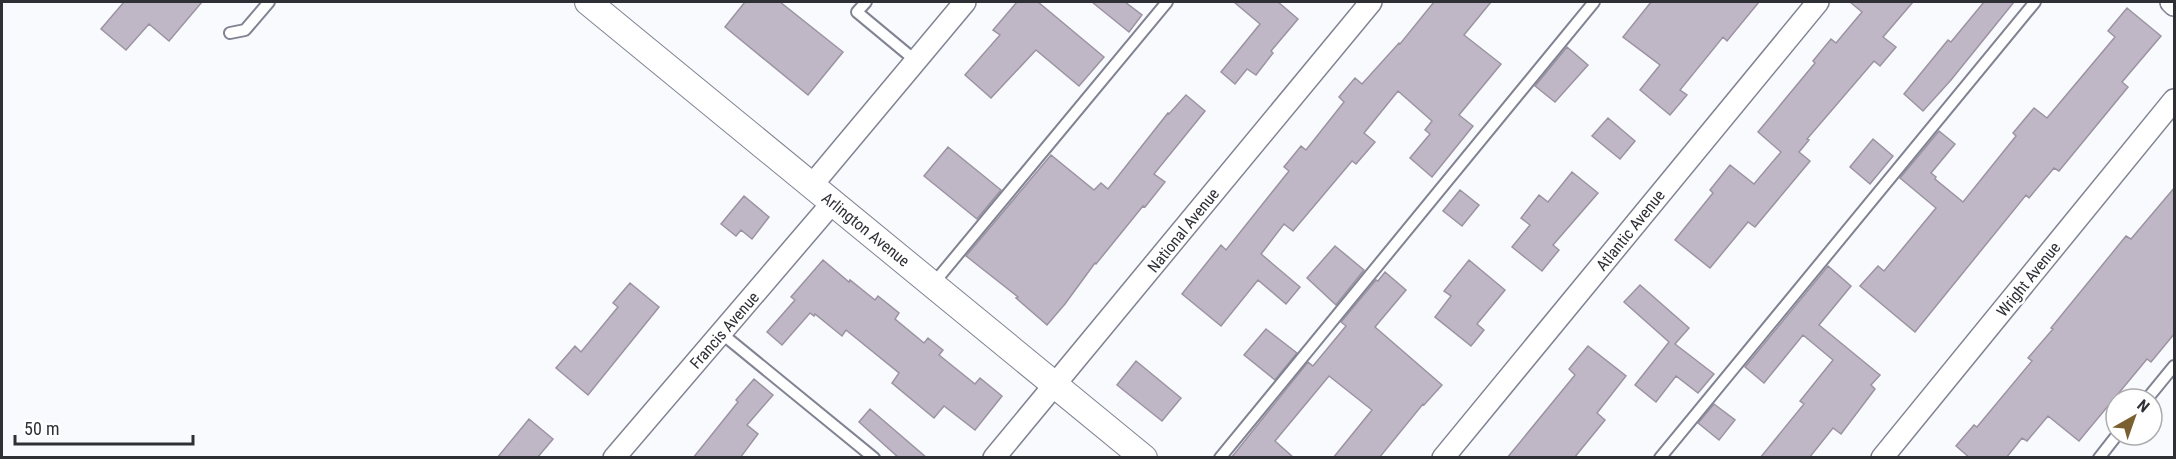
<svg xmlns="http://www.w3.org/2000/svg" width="2176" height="459" viewBox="0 0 2176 459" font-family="'Roboto Condensed',sans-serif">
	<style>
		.building { fill: #c0b7c6; stroke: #9b93a2; stroke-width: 1.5 }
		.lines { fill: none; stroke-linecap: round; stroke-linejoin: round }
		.service-casing { stroke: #818393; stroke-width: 14 }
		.minor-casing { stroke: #818393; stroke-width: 24 }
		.tertiary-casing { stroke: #818393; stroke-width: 28 }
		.service { stroke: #fff; stroke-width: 10 }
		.minor { stroke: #fff; stroke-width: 21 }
		.tertiary { stroke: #fff; stroke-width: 26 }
		.labels { text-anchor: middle; stroke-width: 5; stroke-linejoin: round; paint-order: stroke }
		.street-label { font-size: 16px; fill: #2f3036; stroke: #fff }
	</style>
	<rect width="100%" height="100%" fill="#f9fafd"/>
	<!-- building -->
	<path class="building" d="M124 2H202L169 41 149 24 126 50 101 29Z
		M745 2H780L843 52 808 95 725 27Z
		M1017 2H1038L1104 57 1079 86 1036 50 991 98 965 75 1000 35 993 30Z
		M1092 2H1125L1142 15 1129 32Z
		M1234 2H1278L1298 19 1271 51 1273 53 1256 75 1247 69 1235 84 1221 72 1260 24Z
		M1434 2H1491L1464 35 1501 64 1459 115 1473 126 1432 177 1410 158 1430 134 1425 130 1432 121 1398 91 1364 133 1375 142 1356 164 1352 161 1293 231 1284 224 1261 254 1300 287 1286 304 1258 280 1221 326 1182 294 1221 245 1226 250 1289 171 1284 167 1301 146 1306 150 1344 102 1339 97 1355 78 1362 84 1399 43 1400 44Z
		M1651 2H1759L1727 41 1723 37 1680 90 1687 95 1670 115 1640 90 1660 65 1623 37Z
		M1850 2H1913L1883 37 1896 47 1880 66 1874 61 1807 139 1809 140 1799 152 1810 161 1755 227 1748 222 1710 268 1675 240 1713 193 1710 190 1730 165 1754 184 1781 152 1758 132 1815 63 1813 61 1831 39 1836 43 1862 12Z
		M1984 2H2014L1951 80 1923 111 1904 94 1948 40 1951 42Z
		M2127 8 2161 36 2122 82 2128 87 2059 171 2054 168 2029 198 2026 195 1915 332 1860 286 1878 266 1884 271 1936 208 1900 178 1939 131 1955 144 1931 173 1936 177 1935 179 1963 202 2016 136 2013 133 2034 108 2047 118 2115 37 2108 31Z
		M1567 47 1588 65 1555 102 1535 86Z
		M1186 95 1205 111 1154 174 1165 182 1145 207 1143 206 1096 264 1095 263 1065 304 1047 325 1016 298 1018 297 966 256 1051 155 1094 190 1101 183 1108 189 1168 113 1169 114Z
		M1608 118 1635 141 1620 159 1592 136Z
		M1873 139 1893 156 1870 184 1850 167Z
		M948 147 1001 190 977 219 924 176Z
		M1572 172 1598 193 1553 245 1559 250 1542 271 1512 247 1530 225 1521 218 1539 195 1548 202Z
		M2175 187V333L2151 362 2147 359 2079 441 2048 416 2027 441 2022 438 2006 458H1970L1956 446 1974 425 1977 427 2032 361 2028 358 2053 329 2051 328 2126 236 2131 239Z
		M1460 190 1479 205 1462 226 1443 211Z
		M744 196 769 217 752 239 741 230 736 236 721 224Z
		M1335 246 1364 270 1336 305 1307 278Z
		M823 260 849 282 850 280 875 300 878 296 899 313 895 319 924 343 928 338 943 350 939 355 975 384 980 378 1002 396 975 430 944 406 934 418 892 383 899 373 846 330 842 336 815 314 814 316 810 313 782 345 767 332 795 300 791 297Z
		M1469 260 1505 290 1477 324 1484 330 1471 346 1435 317 1451 296 1444 291Z
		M1828 266 1851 286 1819 325 1880 375 1871 385 1875 389 1841 434 1833 428 1809 458H1760L1804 404 1800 401 1833 360 1803 335 1764 383 1745 367Z
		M1385 272 1406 290 1375 327 1442 385 1424 405 1423 404 1379 458H1333L1372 410 1329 376 1275 441 1294 458H1231L1308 362 1313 366 1346 326 1341 322 1376 280 1378 281Z
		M630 283 659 307 588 395 556 368 575 346 581 352 618 307 613 303Z
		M1640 285 1689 328 1675 344 1714 374 1698 393 1676 376 1656 402 1635 385 1669 342 1624 302Z
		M1266 329 1297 353 1275 380 1244 355Z
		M1588 346 1626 376 1597 413 1605 420 1574 458H1507L1575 375 1569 369Z
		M1136 361 1181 398 1162 421 1117 385Z
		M754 379 773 395 747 425 758 434 740 458H693L738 402 736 400Z
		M1714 404 1735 420 1719 440 1698 423Z
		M870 409 927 458H899L859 422Z
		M529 419 553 439 537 458H497Z"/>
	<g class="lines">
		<defs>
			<path id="service" d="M866 2 857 12 916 61
				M230 33 245 30 269 2
				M933 284 1167 2
				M721 333 874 458
				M2147 399 2174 366
				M1220 458 1594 2
				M1660 458 2035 2
				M2099 458 2117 435"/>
			<path id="minor" d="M2171 2 2174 5
				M812 185 965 2
				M614 458 833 202
				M994 458 1371 2
				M1443 458 1818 2
				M1882 458 2174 100"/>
			<path id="tertiary" d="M588 2 1144 458"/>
		</defs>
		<!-- service casing -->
		<use href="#service" class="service-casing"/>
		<!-- minor casing -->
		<use href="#minor" class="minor-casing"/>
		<!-- tertiary casing -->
		<use href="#tertiary" class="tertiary-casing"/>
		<!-- service -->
		<use href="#service" class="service"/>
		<!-- minor -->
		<use href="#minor" class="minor"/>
		<!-- tertiary -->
		<use href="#tertiary" class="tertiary"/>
	</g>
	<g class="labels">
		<!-- street labels -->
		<g class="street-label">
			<text transform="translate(866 229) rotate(39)" y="6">Arlington Avenue</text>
			<text transform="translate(1183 230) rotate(-51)" y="6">National Avenue</text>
			<text transform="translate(1630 230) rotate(-51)" y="6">Atlantic Avenue</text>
			<text transform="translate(2028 279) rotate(-51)" y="6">Wright Avenue</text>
			<text transform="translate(724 330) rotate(-49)" y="6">Francis Avenue</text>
		</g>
	</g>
	<!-- border -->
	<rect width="2176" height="459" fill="none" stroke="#2f3036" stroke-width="6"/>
	<!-- north arrow -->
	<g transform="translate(2134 417) rotate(40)"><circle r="28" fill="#ffffff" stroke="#acacaf" stroke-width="1.5"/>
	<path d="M0-4.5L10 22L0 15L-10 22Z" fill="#7a5f31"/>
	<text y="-9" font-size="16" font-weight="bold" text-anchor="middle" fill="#2f3036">N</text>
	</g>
	<!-- scale -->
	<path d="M15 435v9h178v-9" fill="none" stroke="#2f3036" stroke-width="3"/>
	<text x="24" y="435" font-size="18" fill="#2f3036" stroke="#ffffff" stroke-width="4.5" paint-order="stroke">50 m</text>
</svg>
